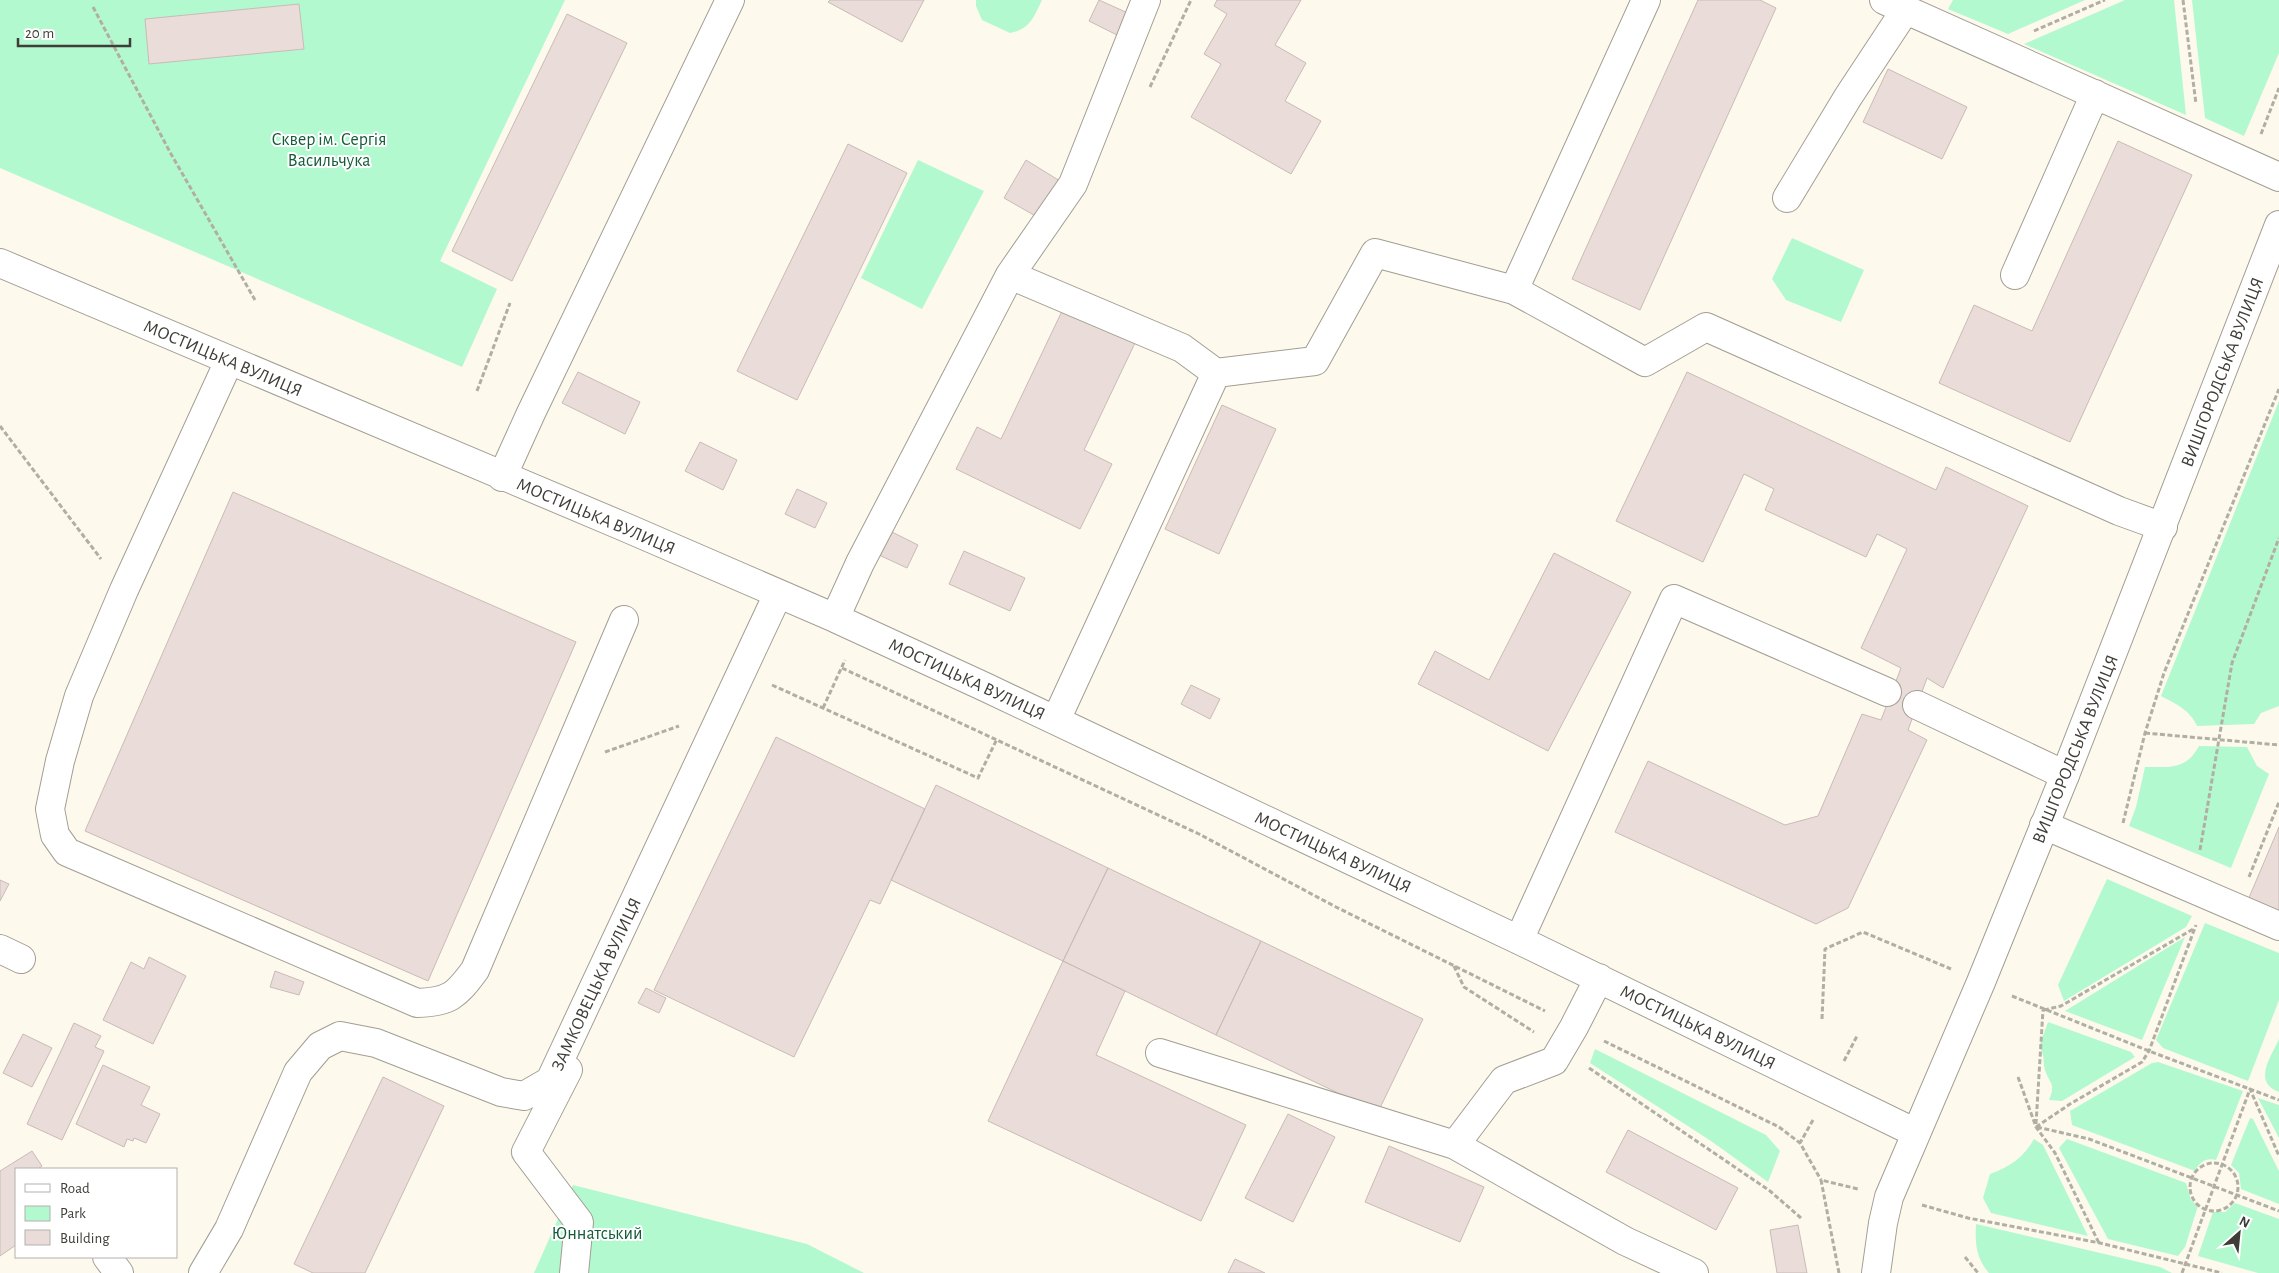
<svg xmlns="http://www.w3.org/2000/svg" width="2279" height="1273" viewBox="0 0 2279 1273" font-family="'Alegreya Sans',sans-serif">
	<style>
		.green { fill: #b3f9cf }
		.building { fill: #eadcd8; stroke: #c9bbb7 }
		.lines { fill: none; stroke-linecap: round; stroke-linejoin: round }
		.minor-casing { stroke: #a39e93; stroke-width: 30 }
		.major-casing { stroke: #a39e93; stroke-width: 30 }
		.path { stroke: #b1aea4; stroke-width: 3; stroke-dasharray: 5 2.5; stroke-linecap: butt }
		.minor { stroke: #fff; stroke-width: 28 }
		.major { stroke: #fff; stroke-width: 28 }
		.labels { text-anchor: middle; stroke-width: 4; stroke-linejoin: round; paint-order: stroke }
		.park-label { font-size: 18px; fill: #135b39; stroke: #fff }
		.street-label { font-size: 18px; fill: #3f3d38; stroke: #fff }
	</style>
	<rect width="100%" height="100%" fill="#fef9ed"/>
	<!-- green -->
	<path class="green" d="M0 0H565L440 261 497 289 462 367 0 168Z
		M976 0H1042C1034 17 1030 29 1010 33L982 20 976 6Z
		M1953 0H2085L2008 34 1948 9Z
		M2125 0H2174L2186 115 2024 44Z
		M2192 0H2279V53L2244 136 2205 118Z
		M918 160 984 191 922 309 861 278Z
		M1792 238 1864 270 1841 322 1786 300 1772 279Z
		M2279 401V706L2261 713 2254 724 2197 726C2190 710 2176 704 2161 696Z
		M2199 746 2247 747 2257 766 2269 774 2231 868 2129 826 2136 807 2145 767C2170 767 2186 770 2199 746Z
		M2107 879 2192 916 2186 927 2064 1001 2058 985Z
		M2205 923 2279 953V1000L2248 1081 2163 1048 2156 1040Z
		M2185 937 2142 1040 2065 1011Z
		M2048 1022 2131 1052 2135 1057 2062 1101 2049 1100C2056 1083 2050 1085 2045 1070 2042 1061 2046 1055 2039 1047Z
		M2279 1039V1092C2252 1082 2271 1057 2279 1039Z
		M1595 1049 1766 1135 1780 1151 1768 1182 1711 1141 1590 1063Z
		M2158 1062 2243 1091 2216 1160C2207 1157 2199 1162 2195 1171L2072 1125 2070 1111 2152 1063Z
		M2258 1098 2279 1105V1138Z
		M2250 1118 2253 1119 2279 1171V1204L2241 1189 2239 1173 2231 1165Z
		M2034 1139 2043 1145 2088 1236 1991 1213 1983 1198 1990 1174C2010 1167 2024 1157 2034 1139Z
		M2067 1139 2186 1183 2191 1200 2198 1206 2185 1247 2178 1256 2108 1239 2059 1148Z
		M573 1185 807 1244 864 1273H534Z
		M2235 1203 2279 1219V1273H2258L2198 1256 2213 1212H2225Z
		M1976 1224 2160 1267 2172 1273H1989C1976 1258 1975 1244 1976 1224Z"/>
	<!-- building -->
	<path class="building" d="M830 0H924L902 42 828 2Z
		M1099 0 1130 14 1119 36 1089 21Z
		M1217 0H1301L1275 45 1306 63 1285 101 1321 121 1291 174 1191 117 1221 64 1204 54 1227 14 1214 6Z
		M1698 0H1760L1776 8 1640 310 1572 279Z
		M299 4 304 49 149 64 145 19Z
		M567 14 627 43 512 281 452 251Z
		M1888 69 1967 107 1942 159 1863 122Z
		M2118 141 2192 175 2070 442 1939 383 1974 305 2032 331Z
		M848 144 907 173 797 400 737 371Z
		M1026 160 1060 181 1039 218 1004 198Z
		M1063 309 1135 343 1084 450 1112 464 1080 529 956 469 977 427 1001 439Z
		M578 372 640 402 625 434 562 403Z
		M1687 372 1936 490 1946 467 2028 506 1943 688 1927 678 1908 730 1927 740 1848 908 1816 924 1615 832 1648 761 1785 825 1818 816 1862 714 1881 720 1901 668 1861 648 1907 549 1877 534 1866 557 1765 510 1774 489 1744 474 1703 562 1616 521Z
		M1222 405 1276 429 1219 554 1165 529Z
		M700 442 737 460 723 490 685 471Z
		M797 489 827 503 815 528 785 514Z
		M233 492 576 642 428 981 85 831Z
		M890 531 918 545 907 568 879 555Z
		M964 551 1025 578 1010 611 949 584Z
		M1554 553 1631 592 1548 751 1418 684 1435 651 1489 680Z
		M1191 685 1220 699 1210 719 1181 704Z
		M776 737 925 809 880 904 870 900 794 1057 654 990Z
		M936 785 1108 868 1063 961 891 880Z
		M2279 827V922L2245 907Z
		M1108 868 1261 941 1216 1035 1063 961Z
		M0 880 9 884 0 901Z
		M1261 941 1423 1019 1378 1112 1216 1035Z
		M149 957 186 976 153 1044 103 1020 131 962 144 969Z
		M1063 961 1125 991 1096 1055 1246 1125 1201 1221 988 1121Z
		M275 971 304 982 299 995 270 987Z
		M646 988 666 998 659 1013 638 1003Z
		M74 1023 101 1036 95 1047 104 1051 62 1140 27 1124Z
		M23 1034 52 1048 32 1087 3 1073Z
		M103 1065 150 1087 141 1105 160 1114 146 1143 134 1138 133 1141 127 1139 124 1147 76 1124Z
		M383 1077 444 1106 365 1273H313L294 1264Z
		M1288 1114 1335 1137 1293 1222 1245 1198Z
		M1628 1130 1738 1188 1716 1230 1606 1172Z
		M1389 1146 1484 1187 1460 1242 1365 1202Z
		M32 1151 42 1166 38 1169H16V1245L0 1256V1171Z
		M1798 1225 1807 1273H1777L1770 1230Z
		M1235 1259 1265 1273H1228Z"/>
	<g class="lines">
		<defs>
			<path id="minor" d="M1884 0 2279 177
				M1787 198 1848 97 1906 9
				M0 263 627 528 835 618 985 687 1519 940 1916 1133
				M1010 275 1182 348 1216 373 1315 361 1375 253 1514 290 1645 362 1706 327 2119 511 2163 527
				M2015 275 2095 94
				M1514 290 1646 0
				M229 361 124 590 79 696 60 761 50 809 55 835 67 852 417 1003C449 1002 456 996 475 970L624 620
				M502 477 531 413 730 0
				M835 618 860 563 1010 275 1073 184 1146 0
				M1917 705 2065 775
				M1056 720 1216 373
				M2044 825 2279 926
				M1519 940 1674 599 1887 692
				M0 949 21 959
				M1160 1053 1455 1145 1504 1080 1554 1061 1574 1027 1599 978
				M568 1070 526 1152 579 1222 574 1273
				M1455 1145 1625 1241 1694 1273
				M107 1257 119 1273
				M203 1273 229 1229 298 1072 320 1046 340 1036 376 1043 501 1092 524 1096 550 1081 778 594"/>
			<path id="major" d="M1876 1273 1883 1223 1889 1197 1981 982 2065 775 2279 225"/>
		</defs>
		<!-- minor casing -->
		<use href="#minor" class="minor-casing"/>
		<!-- major casing -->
		<use href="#major" class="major-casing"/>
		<!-- path -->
		<path class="path" d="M2183 0 2196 104
			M93 7 171 154 255 300
			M2034 31 2105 0
			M1150 87 1191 0
			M2261 134 2279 88
			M477 391 510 303
			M0 426 101 559
			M842 668 1199 834 1336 907 1545 1011
			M772 685 978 778 997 739
			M823 708 845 660
			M2145 733 2279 745
			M605 752 679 726
			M2123 823 2145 733 2164 673 2279 389
			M2200 850 2232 663 2279 538
			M2249 877 2279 802
			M1454 966 1464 987 1534 1032
			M2012 996 2149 1051 2279 1100
			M2044 1010 2061 1006 2195 928
			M1822 1019 1825 949 1863 932 1951 969
			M1604 1041 1779 1127 1800 1143
			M1844 1061 1857 1036
			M1589 1068 1770 1191 1801 1218
			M2018 1077 2036 1127 2055 1153 2099 1243
			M1813 1120 1800 1143 1821 1180
			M2036 1124 2043 1010
			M2036 1127 2070 1104 2142 1062 2149 1051 2196 925
			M2037 1127 2089 1139 2279 1211
			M2190 1187a24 24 0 1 1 48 0a24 24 0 1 1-48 0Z
			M1922 1205 1968 1218 2100 1243 2222 1273
			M1965 1257 1978 1273
			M1839 1273 1821 1180 1858 1189
			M2182 1273 2250 1089 2279 1156"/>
		<!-- minor -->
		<use href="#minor" class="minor"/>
		<!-- major -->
		<use href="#major" class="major"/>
	</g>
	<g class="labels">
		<!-- park labels -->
		<g class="park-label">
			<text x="329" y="145">Сквер ім. Сергія<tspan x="329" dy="21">Васильчука</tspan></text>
			<text x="597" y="1239">Юннатський</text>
		</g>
		<!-- street labels -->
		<g class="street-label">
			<text transform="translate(223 358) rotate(23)" y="6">МОСТИЦЬКА ВУЛИЦЯ</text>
			<text transform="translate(2222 372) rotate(-69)" y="6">ВИШГОРОДСЬКА ВУЛИЦЯ</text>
			<text transform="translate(596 516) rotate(23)" y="6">МОСТИЦЬКА ВУЛИЦЯ</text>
			<text transform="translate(967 679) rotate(25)" y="6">МОСТИЦЬКА ВУЛИЦЯ</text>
			<text transform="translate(2075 749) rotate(-68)" y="6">ВИШГОРОДСЬКА ВУЛИЦЯ</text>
			<text transform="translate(1333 852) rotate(25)" y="6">МОСТИЦЬКА ВУЛИЦЯ</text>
			<text transform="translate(596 984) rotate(-65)" y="6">ЗАМКОВЕЦЬКА ВУЛИЦЯ</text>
			<text transform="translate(1698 1027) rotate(26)" y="6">МОСТИЦЬКА ВУЛИЦЯ</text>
		</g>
	</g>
	<!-- legend -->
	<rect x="15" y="1168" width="162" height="90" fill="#ffffff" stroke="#b2b1af"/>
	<rect x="25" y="1184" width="25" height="8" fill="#ffffff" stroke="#b2b1af"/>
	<text x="60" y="1193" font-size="15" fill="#3f3d38">Road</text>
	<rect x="25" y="1206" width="25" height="15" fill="#b3f9cf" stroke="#b2b1af"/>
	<text x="60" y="1218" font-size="15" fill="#3f3d38">Park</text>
	<rect x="25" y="1230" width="25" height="15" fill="#eadcd8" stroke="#b2b1af"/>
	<text x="60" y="1243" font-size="15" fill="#3f3d38">Building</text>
	<!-- north arrow -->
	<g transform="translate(2239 1233) rotate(27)" stroke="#ffffff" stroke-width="4" paint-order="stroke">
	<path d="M0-4L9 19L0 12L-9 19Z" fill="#3f3d38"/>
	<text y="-8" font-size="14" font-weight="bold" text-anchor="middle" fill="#3f3d38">N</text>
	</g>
	<!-- scale -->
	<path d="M18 38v8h112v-8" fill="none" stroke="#3f3d38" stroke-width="2.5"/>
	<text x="25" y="38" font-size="15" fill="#3f3d38" stroke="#ffffff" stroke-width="4" paint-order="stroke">20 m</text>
</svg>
